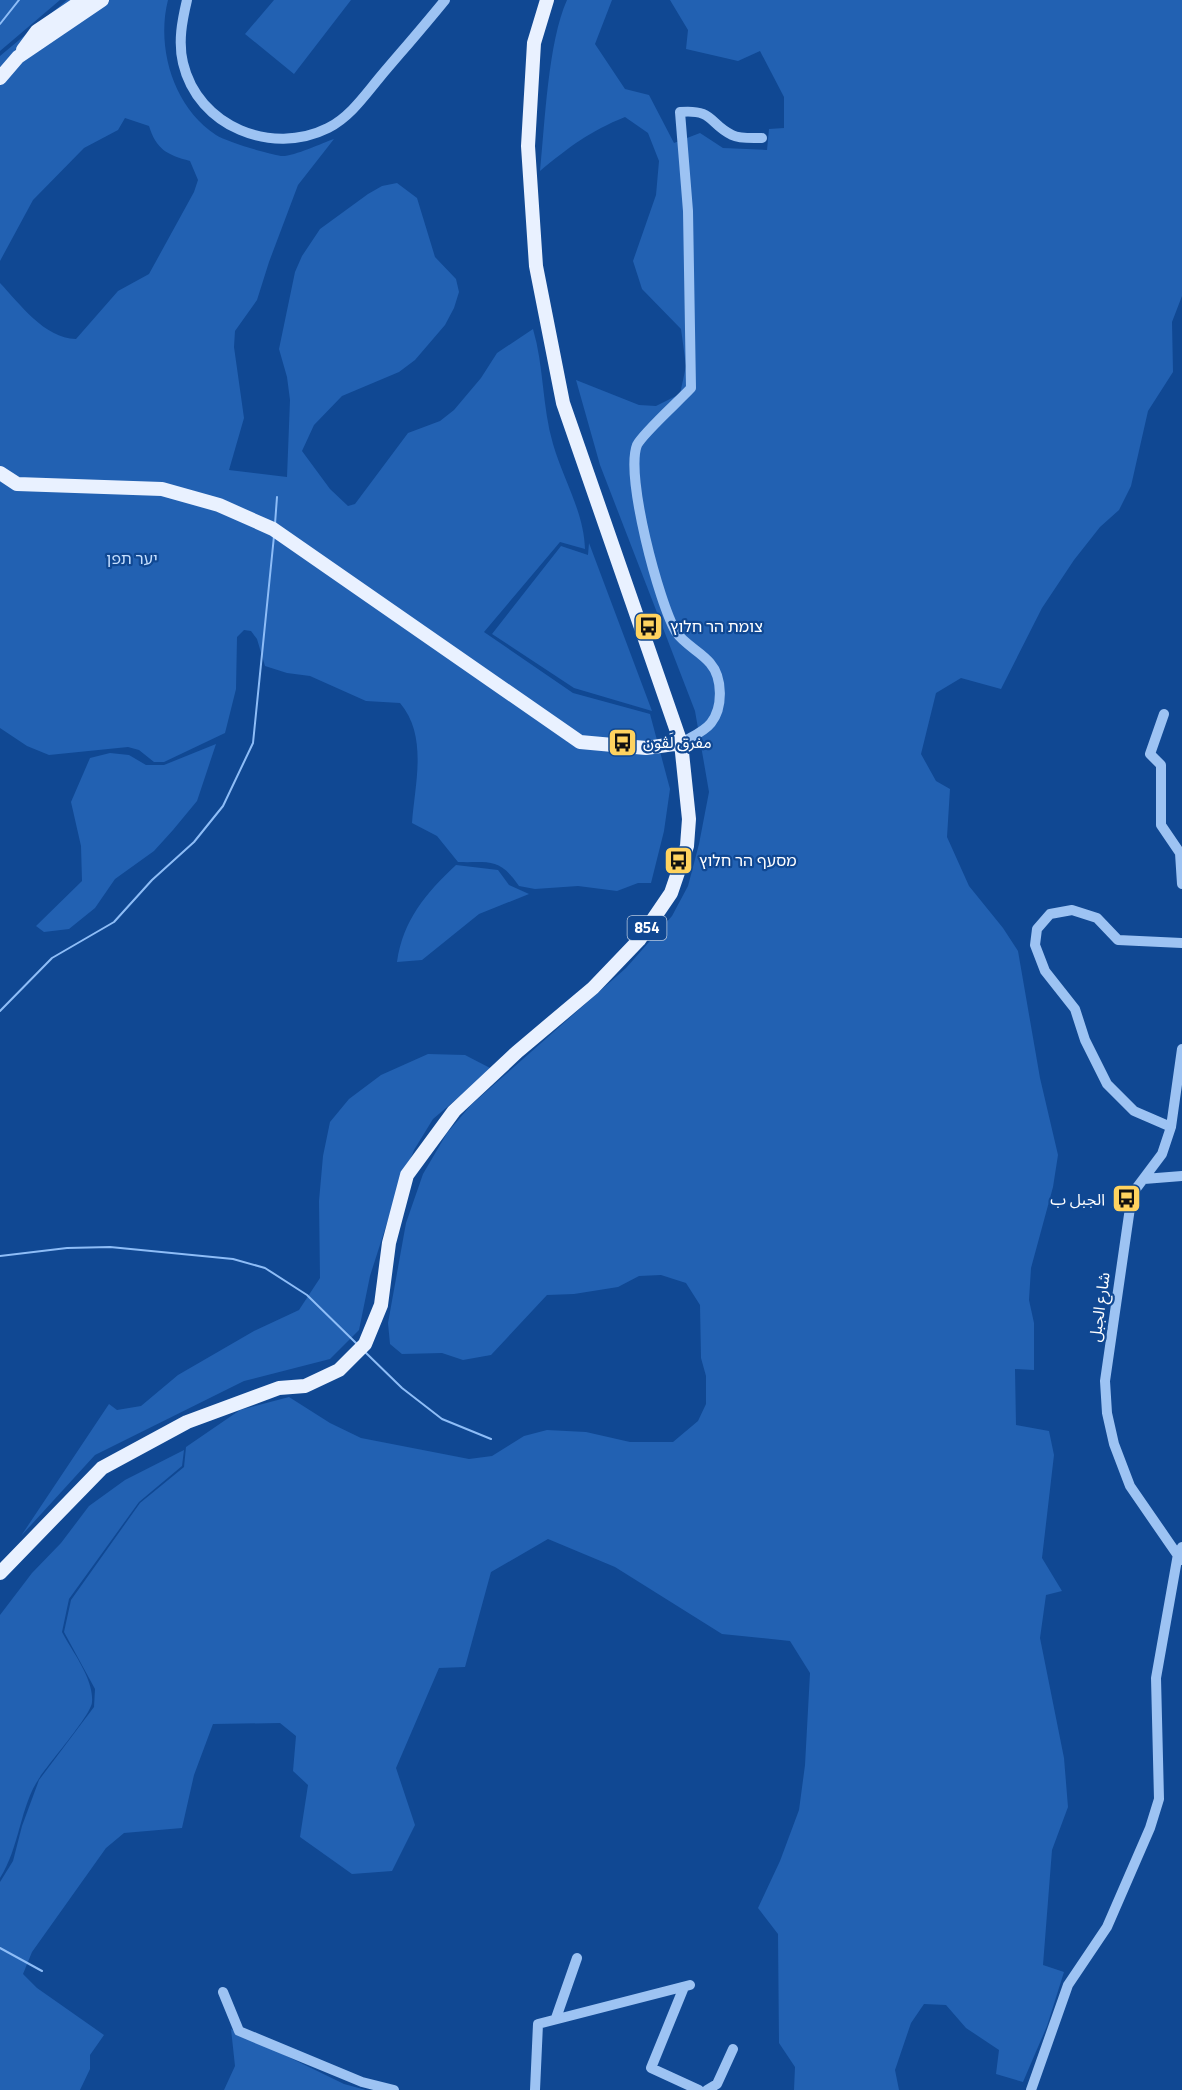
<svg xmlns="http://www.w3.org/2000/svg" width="1182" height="2090" viewBox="0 0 1182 2090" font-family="'Titillium Web','Noto Sans Arabic','Noto Sans Hebrew',sans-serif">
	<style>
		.green { fill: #2261b2 }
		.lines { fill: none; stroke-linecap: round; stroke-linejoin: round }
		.stream { stroke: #8ebdf7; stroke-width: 2 }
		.minor { stroke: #9dc3f3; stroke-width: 10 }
		.major { stroke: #e9f1ff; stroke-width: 14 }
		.labels { text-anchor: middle; stroke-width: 4.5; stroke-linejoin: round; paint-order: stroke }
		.shield { fill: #104893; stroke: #b7c8df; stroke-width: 1.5 }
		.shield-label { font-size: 15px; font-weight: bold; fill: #fff }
		.park-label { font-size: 16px; fill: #c4defe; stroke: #104893 }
		.poi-label { font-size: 16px; fill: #fff; stroke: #104893; text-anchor: start }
		.street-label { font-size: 16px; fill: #fff; stroke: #104893 }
	</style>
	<rect width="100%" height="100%" fill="#104893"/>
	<!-- green -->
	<path class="green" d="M0 0H60L0 51Z
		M67 0H168C156 47 173 107 216 135 227 142 268 154 281 156 293 157 322 143 334 139L298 185 269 262 257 300 235 331 234 347 244 418 229 470 287 477 290 400 287 377 279 349 295 272 302 256 320 229 368 194 382 186 397 183 417 198 435 257 456 279 459 292 454 308 445 325 415 360 399 372 342 396 314 425 302 451 330 489 348 506 355 504 408 433 440 421 454 410 481 378 497 353 533 329C544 366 542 406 553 444 563 479 584 512 585 549L560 542 484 632 573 693 650 714 670 789 664 831 651 883H638L617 891 578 886 535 889 519 886C499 857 490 863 458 862L437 836 412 823C415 783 428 736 400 703L366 701 310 676 287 673 265 666 257 639 251 631 244 630 237 637 236 689 225 733 164 762H154L139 750 128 747 49 755 27 746 0 728V283C20 304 44 338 76 339L118 291 149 274 194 192 198 180 190 161C167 155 156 149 149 126L125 118 118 130 84 148 33 200 0 261V56Z
		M274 0H351L294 74 245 34Z
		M567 0H612L595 44 625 89 649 95 674 143 700 133 723 148 767 150 769 129 784 128V97L760 51 738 61 686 49 688 30 670 0H1182V296L1172 322 1173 372 1148 411 1131 486 1119 510 1100 527 1074 560 1042 608 1001 689 961 678 936 693 921 754 936 781 950 789 947 837 969 886 1003 928 1018 951 1040 1078 1058 1155 1053 1187 1031 1268 1029 1300 1034 1323V1370L1015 1369 1016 1425 1049 1431 1054 1455 1042 1558 1062 1591 1046 1595 1040 1638 1064 1758 1068 1807 1052 1850 1043 1965 1064 1972 1047 2026 1023 2082 996 2074 999 2050 966 2028 946 2005 924 2004 911 2023 895 2070 899 2090H794L795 2067 779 2043 778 1934 758 1908 780 1861 799 1810 805 1765 810 1673 790 1641 722 1634 615 1567 548 1539 491 1572 465 1667 439 1668 396 1768 415 1825 392 1871 352 1874 300 1837 308 1785 293 1771 296 1736 280 1723 213 1724 194 1775 182 1828 124 1833 106 1848 32 1952 23 1974 37 1988 104 2035 90 2055V2069L80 2090H0V1882L13 1861 22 1826 39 1780 94 1707 95 1689 64 1632 71 1600 140 1503 184 1467 186 1447 240 1410 289 1397 330 1423 361 1438 469 1459 492 1456 524 1436 547 1430 586 1432 630 1442H673L698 1421 706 1404V1376L701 1358 700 1305 686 1283 661 1275 639 1276 618 1287 574 1294 547 1295 491 1355 463 1360 442 1353 402 1354 390 1344 388 1323 406 1223 423 1174 447 1133 471 1105 626 968 672 916 688 886 699 844 709 792 695 711 600 465 576 380 639 405 656 406 680 394 686 366 681 329 642 289 633 261 656 195 659 161 648 133 625 117C590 131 569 147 540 171 545 123 548 42 567 0Z
		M589 543 652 711 574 688 492 634 561 546 588 555Z
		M216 744 197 801 173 830 154 851 115 879 95 908 69 929 44 932 36 926 82 881 81 846 71 802 90 758 110 753 129 755 146 765H164Z
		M456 865 498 870 509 885 529 894 479 914 422 960 397 962C403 920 426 893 456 865Z
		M428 1054 465 1055 492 1069 433 1119 414 1150 394 1201 370 1276 359 1330 330 1359 244 1381 95 1455 21 1536 109 1404 117 1410 141 1406 178 1375 254 1331 299 1310 320 1278 319 1201 323 1156 330 1122 349 1099 381 1075Z
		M184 1450 182 1466 139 1502 69 1599 62 1632C73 1653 94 1679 92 1702 92 1714 49 1763 40 1777 20 1805 20 1847 0 1878V1615L32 1573 61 1543 89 1506 125 1480Z
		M231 2029 344 2084 366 2090H224L235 2066Z"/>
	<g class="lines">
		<!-- stream -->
		<path class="stream" d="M0 24 19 0
			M275 524 277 497
			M0 1011 52 958 114 922 152 880 194 842 223 806 253 743 274 536
			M0 1256 67 1248 110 1247 233 1259 265 1268 307 1295 358 1345
			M364 1351 402 1388 442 1419 491 1439
			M0 1948 42 1971"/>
		<!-- minor -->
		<path class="minor" d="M187 0C182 21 178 42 183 63 198 127 272 156 328 128 350 117 365 95 380 77 402 51 424 26 445 0
			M1164 714 1150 754 1161 765V825L1180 853 1182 884
			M681 743C691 737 704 732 711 723 723 708 723 678 710 663 701 652 684 644 676 632 659 603 625 476 637 445 642 434 681 399 691 388L688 211 680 112C714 109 709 124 732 135 740 139 752 138 762 138
			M1171 1127 1134 1111 1107 1084 1085 1040 1075 1009 1045 971 1035 945 1037 929 1050 914 1072 910 1097 918 1118 940 1182 943
			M1144 1179 1182 1176
			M1181 1560 1130 1486 1114 1444 1107 1413 1105 1381 1132 1194 1162 1154 1171 1127 1182 1049
			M684 1987 651 2068 699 2090
			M223 1992 239 2031 362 2082 394 2090
			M556 2018 577 1958
			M535 2090 538 2024 690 1985
			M707 2090 717 2084 733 2049
			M1031 2090 1068 1985 1107 1927 1150 1828 1159 1799 1156 1678 1178 1554 1182 1547"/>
		<!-- major -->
		<path class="major" d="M23 50 37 31 83 0
			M0 78 18 57 102 0
			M0 473 17 484 162 489 219 505 273 529 580 742 646 748 681 743
			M0 1573 102 1468 187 1422 279 1388 305 1386 339 1370 365 1344 381 1305 389 1243 407 1175 454 1111 517 1052 593 988 639 940 671 893 687 846 689 819 681 743 563 403 536 266 528 146 534 43 547 0"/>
	</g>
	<!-- icons -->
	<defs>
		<symbol id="bus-square" viewBox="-11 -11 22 22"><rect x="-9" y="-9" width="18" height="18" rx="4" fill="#ffd35f" stroke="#104893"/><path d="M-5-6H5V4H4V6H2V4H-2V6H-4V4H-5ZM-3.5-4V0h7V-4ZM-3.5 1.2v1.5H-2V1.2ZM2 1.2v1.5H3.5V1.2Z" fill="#111"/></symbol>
	</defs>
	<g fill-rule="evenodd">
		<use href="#bus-square" x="632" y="610" width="33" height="33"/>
		<use href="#bus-square" x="606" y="726" width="33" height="33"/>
		<use href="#bus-square" x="662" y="844" width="33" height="33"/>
		<use href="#bus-square" x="1110" y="1182" width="33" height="33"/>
	</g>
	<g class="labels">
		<!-- shield labels -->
		<rect class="shield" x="627.5" y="916" width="39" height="24" rx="4.5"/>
		<g class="shield-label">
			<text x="647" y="933">854</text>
		</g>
		<!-- park labels -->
		<g class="park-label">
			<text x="132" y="564">יער תפן</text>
		</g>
		<!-- poi labels -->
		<g class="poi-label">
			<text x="670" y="632">צומת הר חלוץ</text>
			<text x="643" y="748">مفرق لَڤون</text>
			<text x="699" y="866">מסעף הר חלוץ</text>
			<text x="1105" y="1205" text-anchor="end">الجبل ب</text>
		</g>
		<!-- street labels -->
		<g class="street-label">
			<text transform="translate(1099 1307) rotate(-82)" y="6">شارع الجبل</text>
		</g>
	</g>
</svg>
